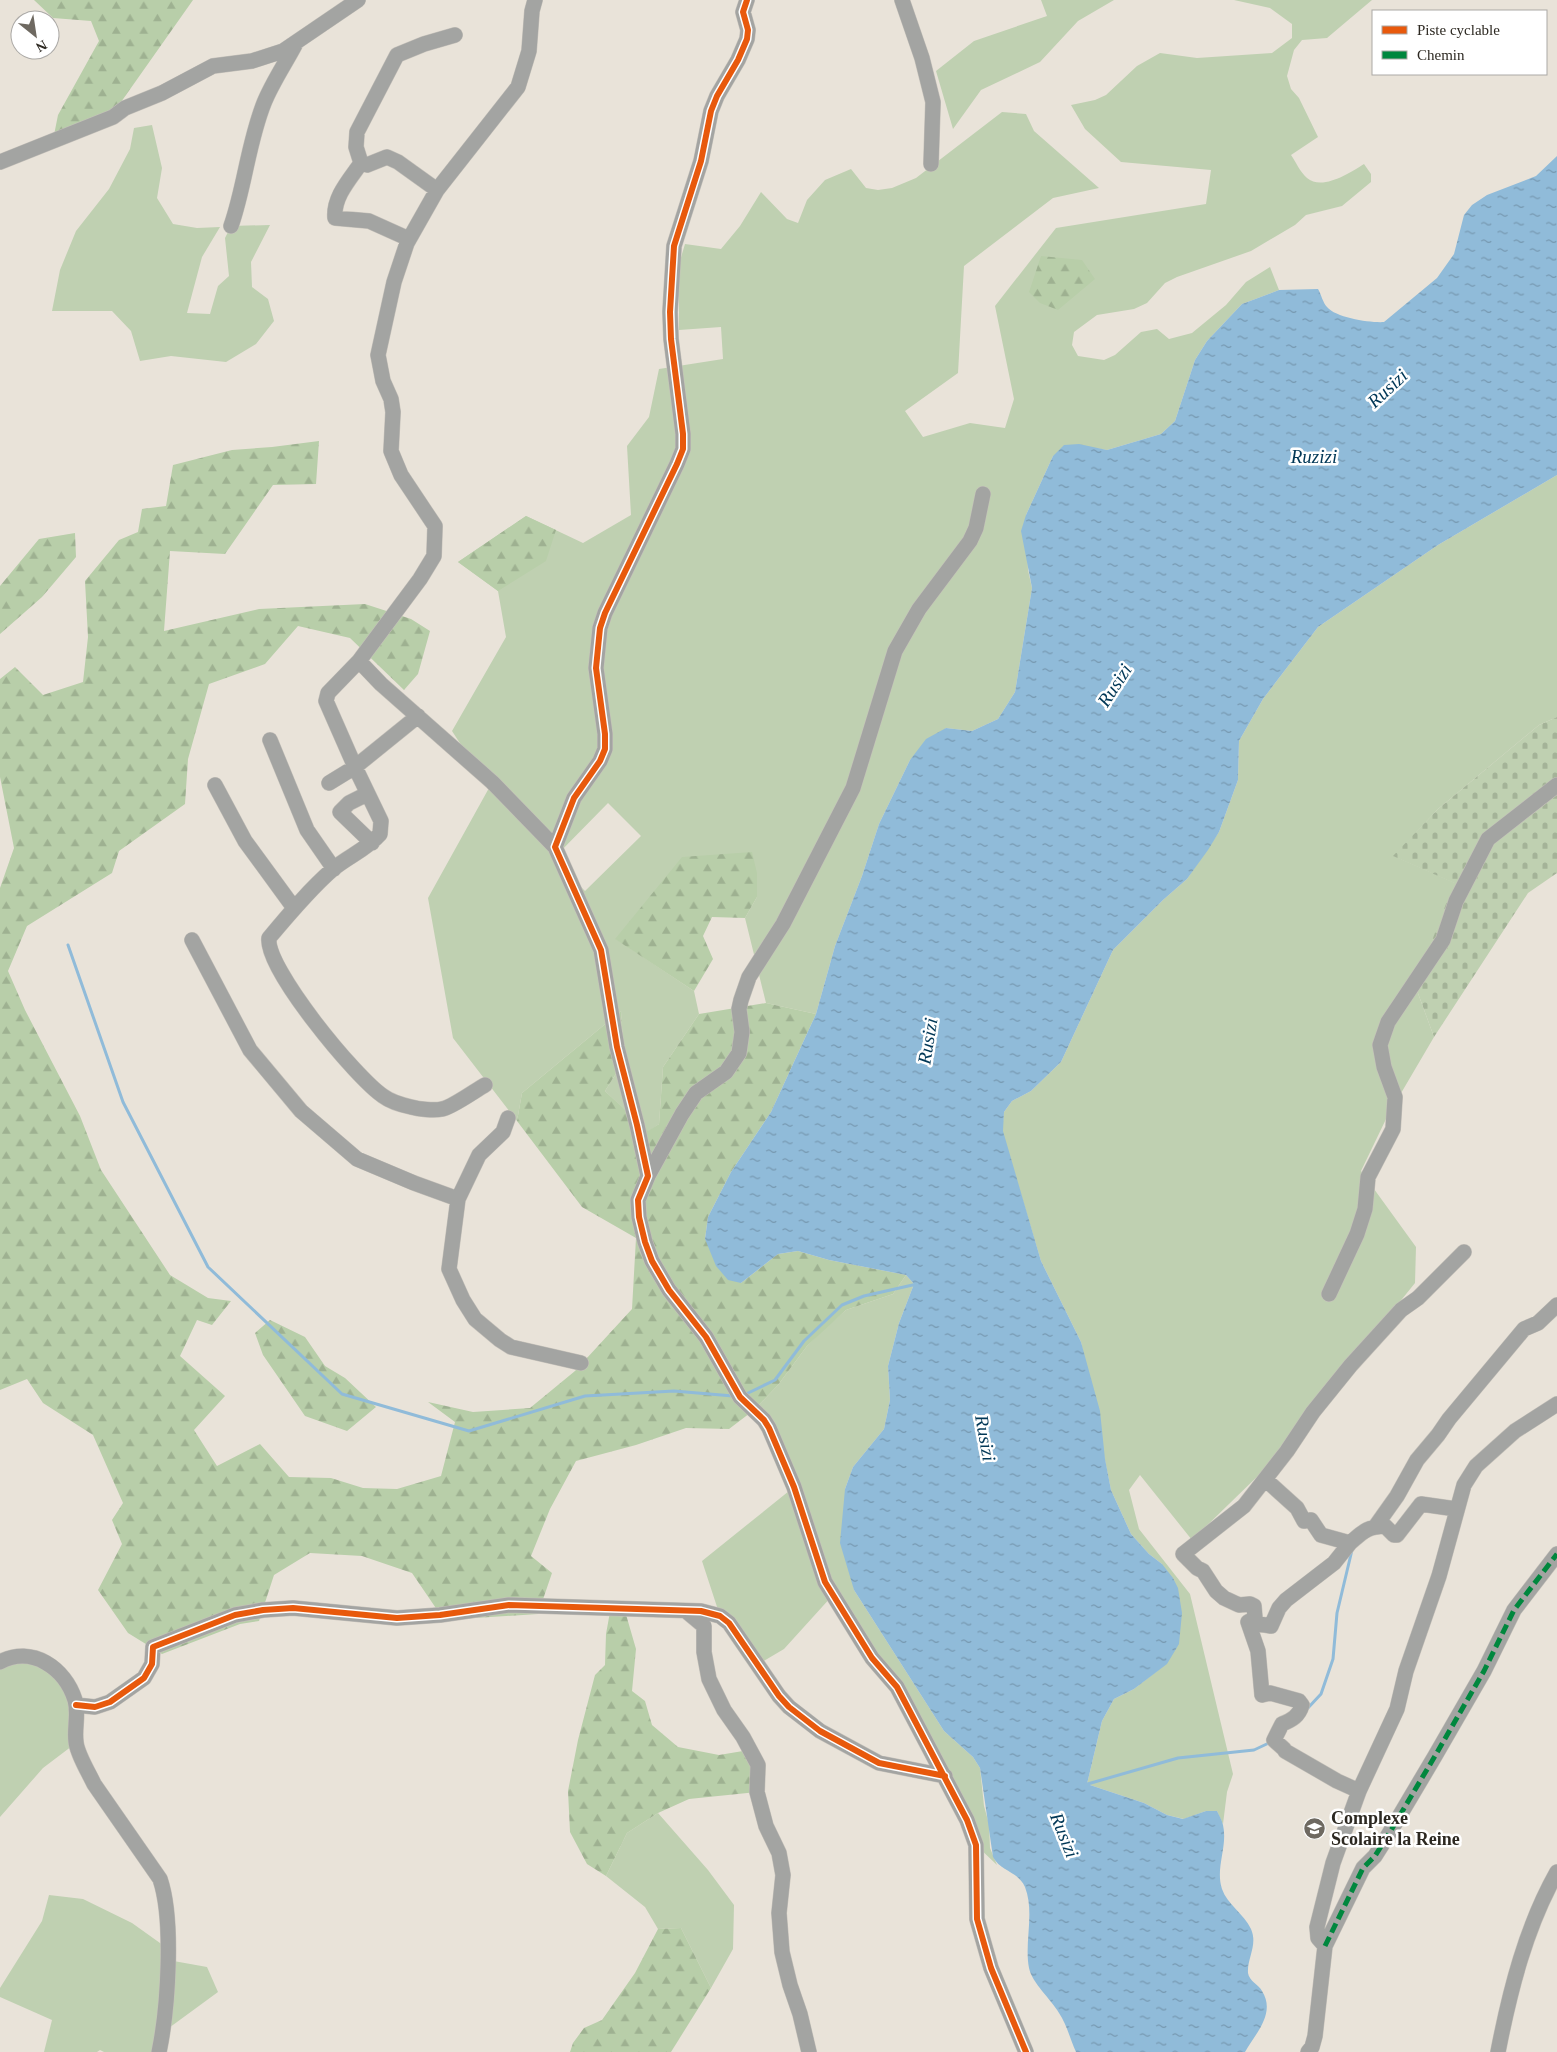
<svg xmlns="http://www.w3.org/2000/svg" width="1557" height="2052" viewBox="0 0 1557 2052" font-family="Georgia,serif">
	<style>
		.grass { fill: #bfd0b1; fill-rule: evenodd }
		.forest { fill: url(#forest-firs) }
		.cemetery { fill: url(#cemetery-stones) }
		.water { fill: url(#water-ripples) }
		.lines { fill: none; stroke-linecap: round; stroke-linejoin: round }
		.stream { stroke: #90bbd9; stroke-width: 3 }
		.minor-casing { stroke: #c5c1ba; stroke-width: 16 }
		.minor { stroke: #a3a4a2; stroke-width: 15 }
		.quiet { stroke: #00873e; stroke-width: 5; stroke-dasharray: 10 5; stroke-linecap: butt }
		.cycleway-casing { stroke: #fff; stroke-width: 9 }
		.cycleway { stroke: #e8590c; stroke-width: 6 }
		.labels { text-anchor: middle; stroke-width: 5; stroke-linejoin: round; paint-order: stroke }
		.poi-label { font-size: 18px; font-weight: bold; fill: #2c2821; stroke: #fff; text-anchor: start }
		.water-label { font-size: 19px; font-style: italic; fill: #013756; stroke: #fff }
	</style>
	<defs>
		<pattern id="forest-firs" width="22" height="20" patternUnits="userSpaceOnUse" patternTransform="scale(1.25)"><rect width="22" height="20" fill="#b8cea9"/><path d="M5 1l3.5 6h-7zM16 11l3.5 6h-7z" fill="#9eb191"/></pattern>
		<pattern id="cemetery-stones" width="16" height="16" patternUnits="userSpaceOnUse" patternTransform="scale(1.25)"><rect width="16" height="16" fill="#bfd0b1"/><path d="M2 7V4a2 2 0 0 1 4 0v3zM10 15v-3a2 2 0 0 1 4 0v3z" fill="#a4b398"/></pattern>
		<pattern id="water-ripples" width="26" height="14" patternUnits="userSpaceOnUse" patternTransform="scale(1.25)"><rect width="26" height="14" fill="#90bbd9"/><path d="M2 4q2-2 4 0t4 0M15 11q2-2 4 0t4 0" fill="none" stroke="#7698b0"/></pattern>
	</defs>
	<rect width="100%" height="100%" fill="#e9e3d9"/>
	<!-- grass -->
	<path class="grass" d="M1041 0H1114L1078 21 1040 62 981 90 953 129 936 71 974 41 1047 16Z
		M1234 0H1372L1327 38 1302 40 1294 50 1287 76 1291 89 1299 98 1318 137 1291 155C1296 162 1300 172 1307 178 1322 191 1350 173 1364 164L1371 174V182L1342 206 1306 215 1295 225 1251 251 1177 277 1165 283 1147 303 1134 309 1097 315 1074 332 1072 345 1078 356 1104 360 1115 355 1141 332 1157 329 1169 339 1192 333 1226 305 1246 282 1270 267 1279 290 1242 304 1207 341 1195 360 1175 421 1161 434 1107 450 1095 448 1053 456 1026 515 1028 570 1032 588 1015 692 998 719 972 731 946 728 910 760 879 824 862 876 835 946 816 1014 766 1003 745 918 757 897 616 939 694 991 699 1014 663 1067 659 1124 648 1132 605 1091 624 1061 621 1011 522 1093 517 1121 453 1038 428 898 489 788 452 731 506 637 498 591 458 562 526 516 583 543 631 515 627 446 649 417 659 369 723 359 721 327 679 330V264L685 244 721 249 740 226 761 192 787 219 798 223 807 200 825 180 851 169 866 188 878 190 892 188 916 178 1002 112 1026 114 1034 131 1099 188 1053 198 964 266 958 373 905 411 923 437 970 423 1005 428 1014 399 995 306 1056 228 1206 204 1211 170 1121 162 1085 129 1071 105 1095 100 1106 95 1137 66 1160 53 1197 58 1272 53 1292 38V24L1270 8ZM608 803 641 836 585 891 553 859Z
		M152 125 162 168 157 198 173 224 197 228 220 227 202 257 187 313 210 314 218 286 229 276 225 238 231 226 270 225 251 262 252 287 268 299 274 321 256 344 226 362 171 356 140 361 131 331 112 311H52L60 270 76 231 109 189 130 149 134 128Z
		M1557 475V717L1539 725 1438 809 1394 856 1455 883 1415 985 1434 1037 1387 1117 1361 1171 1416 1247 1415 1283 1265 1469 1192 1540 1140 1475 1129 1490 1139 1529 1190 1594 1233 1774 1227 1792 1223 1824 1217 1811H1206L1184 1819 1167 1815 1144 1803 1087 1784 1102 1721 1114 1699 1134 1689 1167 1663 1162 1564 1149 1554 1131 1534 1111 1490 1081 1342 1041 1261 1002 1131 1004 1112 1012 1101 1031 1091 1061 1062 1113 950 1163 900 1187 879 1219 832 1238 780 1239 741 1263 699 1318 627 1438 545Z
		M906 1275 914 1284 899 1323 888 1366 890 1400 884 1429 853 1467 845 1489 854 1590 944 1731 973 1757 980 1768 984 1806 989 1824 990 1848 997 1865 976 1845 945 1776 832 1596 784 1649 757 1665 720 1616 702 1561 794 1487 754 1410 778 1385 807 1346 823 1330 846 1310 893 1294Z
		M27 1657 68 1685 76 1743 43 1768 0 1817V1662Z
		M658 1813 708 1870 734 1905 733 1949 711 1988 681 1928 658 1929 645 1907 606 1876 627 1833Z
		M49 1895 83 1899 132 1923 167 1948 168 1960 207 1967 218 1992 162 2033 159 2052H104L100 2050 97 2052H44L52 2020 0 1997V1988L42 1921Z"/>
	<!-- forest -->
	<path class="forest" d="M34 0H193L114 112 54 135 58 115 99 41 91 21 53 18Z
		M1041 256 1082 260 1095 279 1058 310 1040 303 1029 292Z
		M319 441 316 484 273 485 225 554 170 551 164 631 259 609 365 604 411 619 430 631 418 674 404 690 350 638 298 626 265 664 209 684 188 759 185 804 119 851 112 873 27 926 8 971 25 1010 80 1116 101 1170 170 1275 208 1298 231 1301 212 1325 197 1320 180 1356 225 1396 194 1430 217 1466 260 1444 289 1477 331 1478 363 1488 397 1489 441 1476 455 1422 428 1402 473 1412 530 1408 575 1371 632 1309 636 1238 582 1207 517 1121 522 1093 621 1011 624 1061 605 1091 648 1131 659 1124 663 1067 699 1014 766 1003 816 1014 771 1112 731 1172 708 1217 705 1239 741 1283 778 1254 798 1251 829 1260 906 1275 893 1294 846 1310 807 1346 778 1385 754 1410 729 1429 686 1428 636 1445 576 1461 550 1509 531 1556 552 1573 538 1614 444 1620 412 1573 362 1556 310 1553 274 1575 259 1621 240 1624 162 1654 128 1633 98 1590 122 1544 112 1520 123 1503 93 1435 43 1403 27 1379 0 1390V888L14 848 0 777V679L15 667 43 695 83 682 88 637 85 581 119 540 138 532 142 509 166 506 173 465 232 450 272 447Z
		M526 516 556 530 546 561 498 591 458 562Z
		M75 533 76 557 42 597 0 634V586L39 539Z
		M752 852 757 873V897L745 918 712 917 703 936 713 959 694 991 615 939 682 857Z
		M270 1320 305 1337 325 1366 345 1378 376 1407 347 1431 305 1416 263 1355 255 1333Z
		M625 1611 636 1649 632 1691 645 1701 652 1725 678 1747 719 1755 749 1750 757 1792 689 1799 658 1813 627 1833 606 1876 587 1864 570 1832 568 1791 578 1740 595 1675 605 1665 606 1634 610 1612Z
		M681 1928 711 1988 671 2052H570L573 2043 584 2028 602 2020 635 1973 658 1929Z"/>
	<!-- cemetery -->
	<path class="cemetery" d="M1557 717V873L1528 893 1434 1037 1415 985 1454 883 1393 856 1438 809 1539 725Z"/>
	<!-- water -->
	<path class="water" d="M1557 156V475L1438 545 1318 627 1263 699 1239 741 1238 780 1219 832 1208 850 1187 879 1163 900 1113 950 1061 1062 1031 1091 1012 1101 1004 1112 1003 1131 1041 1261 1081 1342 1100 1411 1105 1459 1111 1490 1131 1534 1149 1554 1162 1564 1173 1578 1178 1588 1182 1613 1179 1644 1167 1664 1134 1689 1114 1699 1102 1721 1087 1784 1144 1803 1167 1815 1183 1819 1206 1811H1217C1219 1815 1222 1820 1223 1825 1228 1847 1215 1868 1222 1889 1227 1904 1244 1914 1251 1929 1258 1945 1247 1958 1248 1973 1249 1981 1259 1985 1262 1991 1276 2013 1256 2033 1245 2052H1076C1070 2039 1067 2025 1059 2013 1051 1999 1032 1983 1029 1968 1024 1942 1035 1913 1025 1887 1018 1871 1001 1872 993 1857L980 1768 973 1757 944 1731 854 1590 840 1543 845 1489 853 1467 884 1429 890 1400 888 1366 899 1323 914 1284 906 1275 829 1260 798 1251 778 1254 741 1283 728 1280 716 1266 705 1239 708 1217 731 1172 771 1112 816 1014 835 946 862 876 879 824 910 760 926 739 946 728 972 731 998 719 1015 692 1032 588 1021 531 1026 515 1053 456 1064 445 1079 444 1107 450 1161 434 1175 421 1195 360 1207 341 1242 304 1279 290 1318 289C1321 294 1323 303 1327 307 1336 318 1371 323 1384 322L1437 278 1454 254 1464 215 1472 205 1487 195 1536 176Z"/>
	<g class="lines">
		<!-- stream -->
		<path class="stream" d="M68 945 123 1102 208 1267 342 1394 469 1431 585 1396 674 1391 733 1396
			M744 1395 775 1380 804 1341 842 1305 864 1296 917 1284
			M1307 1709 1321 1694 1333 1659 1337 1613 1352 1550
			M1084 1785 1178 1758 1254 1750 1271 1742"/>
		<defs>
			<path id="minor" d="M535 0 532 11 529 51 518 87 437 190 407 243 394 282 378 355 383 381 391 399 393 412 391 451 401 475 435 526 434 556 420 579 359 661 381 684 492 782 555 847
				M747 0 743 12 748 30 747 39 738 60 717 96 711 111 701 161 674 246 670 312 671 339 683 434V449L677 464 605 613 600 628 596 668 605 734V749L600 761 574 798 555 847 601 950 617 1047 637 1125 648 1176 638 1200 639 1217 645 1242 652 1261 669 1290 706 1337 740 1397 764 1420 769 1428 794 1487 825 1582 872 1658 897 1687 967 1820 976 1845 977 1919 991 1968 1026 2052
				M902 0 922 58 933 102 931 164
				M0 162 113 117 125 108 162 93 213 66 252 61 283 51 358 0
				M361 163C350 179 333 197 335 218L369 221 409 239
				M437 190 398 162 387 157 367 165 361 163 356 147 357 132 397 55 424 44 455 35
				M231 226C245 186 248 143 264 103 272 83 285 64 295 45
				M359 661 328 693 326 701 355 767 381 821 380 834C367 849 349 856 333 869 310 889 289 914 269 938 265 968 356 1078 383 1096 391 1102 402 1105 411 1107 419 1109 434 1111 442 1109 451 1108 476 1090 485 1085
				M270 740 307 830 334 869
				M329 783 355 767 418 716
				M215 785 245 841 294 908
				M367 794 349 803 340 812 372 843
				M192 940 250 1050 301 1111 357 1159 414 1183 458 1199
				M508 1118 503 1132 479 1155 458 1199 449 1269 463 1300 475 1319 500 1340 511 1347 581 1363
				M648 1176 682 1114 696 1093 726 1072 739 1053 742 1032 739 1009 741 1000 749 977 783 924 853 788 895 651 919 609 970 541 976 528 983 494
				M1329 1294 1357 1234 1365 1209 1368 1177 1393 1129 1395 1097 1384 1067 1380 1045 1388 1022 1443 940 1456 901 1488 839 1557 785
				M1266 1480 1297 1508 1304 1521 1311 1520 1321 1535 1350 1543C1363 1532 1366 1527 1385 1526L1394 1535H1397L1421 1504 1456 1509
				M1375 1527 1397 1496 1417 1460 1438 1435 1449 1419 1524 1329 1538 1323 1557 1305
				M686 1611 704 1626V1652L709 1679 724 1710 743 1737 758 1765 757 1792 766 1826 779 1853 783 1875 779 1913 782 1952 790 1985 800 2014 809 2052
				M1248 1622 1271 1626 1279 1608 1286 1600 1334 1563 1350 1543
				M0 1662C32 1645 65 1668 75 1700 79 1714 74 1728 76 1742 77 1754 89 1773 94 1784L160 1879C174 1920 168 2009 159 2052
				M76 1705 95 1707 110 1702 144 1678 152 1664 153 1647 235 1615 263 1610 293 1608 397 1618 440 1615 509 1605 701 1611 720 1616 729 1623 779 1696 789 1707 820 1731 879 1763 945 1776
				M1359 1791 1337 1781 1285 1751 1284 1749 1274 1740 1282 1724C1292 1720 1299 1716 1302 1705L1299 1701 1270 1693 1262 1695 1258 1651 1248 1622 1255 1618 1254 1606 1250 1604 1239 1605 1224 1598 1216 1591 1203 1571 1197 1568 1183 1554 1244 1506 1287 1451 1313 1412 1351 1365 1401 1310 1418 1298 1464 1252
				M1325 1946 1363 1868 1375 1856 1387 1837 1435 1756 1484 1671 1514 1610 1557 1554
				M1308 2052 1312 2047 1315 2036 1325 1946 1318 1938 1317 1927 1333 1863 1359 1791 1397 1709 1406 1671 1439 1576 1464 1485 1476 1466 1515 1431 1557 1404
				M1498 2052C1510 1990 1526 1927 1557 1872"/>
		</defs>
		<!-- minor casing -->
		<use href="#minor" class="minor-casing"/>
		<!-- minor -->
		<use href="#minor" class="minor"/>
		<!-- quiet -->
		<path class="quiet" d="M1325 1946 1363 1868 1375 1856 1387 1837 1435 1756 1484 1671 1514 1610 1557 1554"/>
		<defs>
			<path id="cycleway" d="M747 0 743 12 748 30 747 39 738 60 717 96 711 111 701 161 674 246 670 312 671 339 683 434V449L677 464 605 613 600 628 596 668 605 734V749L600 761 574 798 555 847 601 950 617 1047 637 1125 648 1176 638 1200 639 1217 645 1242 652 1261 669 1290 706 1337 740 1397 764 1420 769 1428 794 1487 825 1582 872 1658 897 1687 967 1820 976 1845 977 1919 991 1968 1026 2052
				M76 1705 95 1707 110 1702 144 1678 152 1664 153 1647 235 1615 263 1610 293 1608 397 1618 440 1615 509 1605 701 1611 720 1616 729 1623 779 1696 789 1707 820 1731 879 1763 945 1776"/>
		</defs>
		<!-- cycleway casing -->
		<use href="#cycleway" class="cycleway-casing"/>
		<!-- cycleway -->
		<use href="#cycleway" class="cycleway"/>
	</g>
	<!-- icons -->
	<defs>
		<symbol id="school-disc" viewBox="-11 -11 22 22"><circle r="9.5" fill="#6e6961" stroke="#fff"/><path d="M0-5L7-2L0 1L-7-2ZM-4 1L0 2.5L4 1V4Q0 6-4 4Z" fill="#fff"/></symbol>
	</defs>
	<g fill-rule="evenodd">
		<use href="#school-disc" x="1302" y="1816" width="25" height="25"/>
	</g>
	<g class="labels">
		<!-- poi labels -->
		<g class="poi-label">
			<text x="1331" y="1824">Complexe<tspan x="1331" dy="21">Scolaire la Reine</tspan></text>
		</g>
		<!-- water labels -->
		<g class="water-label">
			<text transform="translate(1387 388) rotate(-43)" y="7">Rusizi</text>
			<text x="1314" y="463">Ruzizi</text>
			<text transform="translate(1114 685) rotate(-57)" y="7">Rusizi</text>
			<text transform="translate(927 1041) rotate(-81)" y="7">Rusizi</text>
			<text transform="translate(986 1438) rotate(80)" y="7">Rusizi</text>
			<text transform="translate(1065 1835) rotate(68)" y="7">Rusizi</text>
		</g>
	</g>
	<!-- legend -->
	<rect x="1372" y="10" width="175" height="65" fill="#ffffff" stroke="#aba9a6"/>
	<rect x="1382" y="26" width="25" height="8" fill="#e8590c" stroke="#aba9a6"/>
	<text x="1417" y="35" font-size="15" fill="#2c2821">Piste cyclable</text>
	<rect x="1382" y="51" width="25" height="8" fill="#00873e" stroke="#aba9a6"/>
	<text x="1417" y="60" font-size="15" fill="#2c2821">Chemin</text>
	<!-- north arrow -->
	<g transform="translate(35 35) rotate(150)"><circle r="24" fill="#ffffff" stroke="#aba9a6"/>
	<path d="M0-4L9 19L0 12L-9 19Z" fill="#6e6961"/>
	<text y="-8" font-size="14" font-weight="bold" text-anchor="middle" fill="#2c2821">N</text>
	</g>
</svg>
